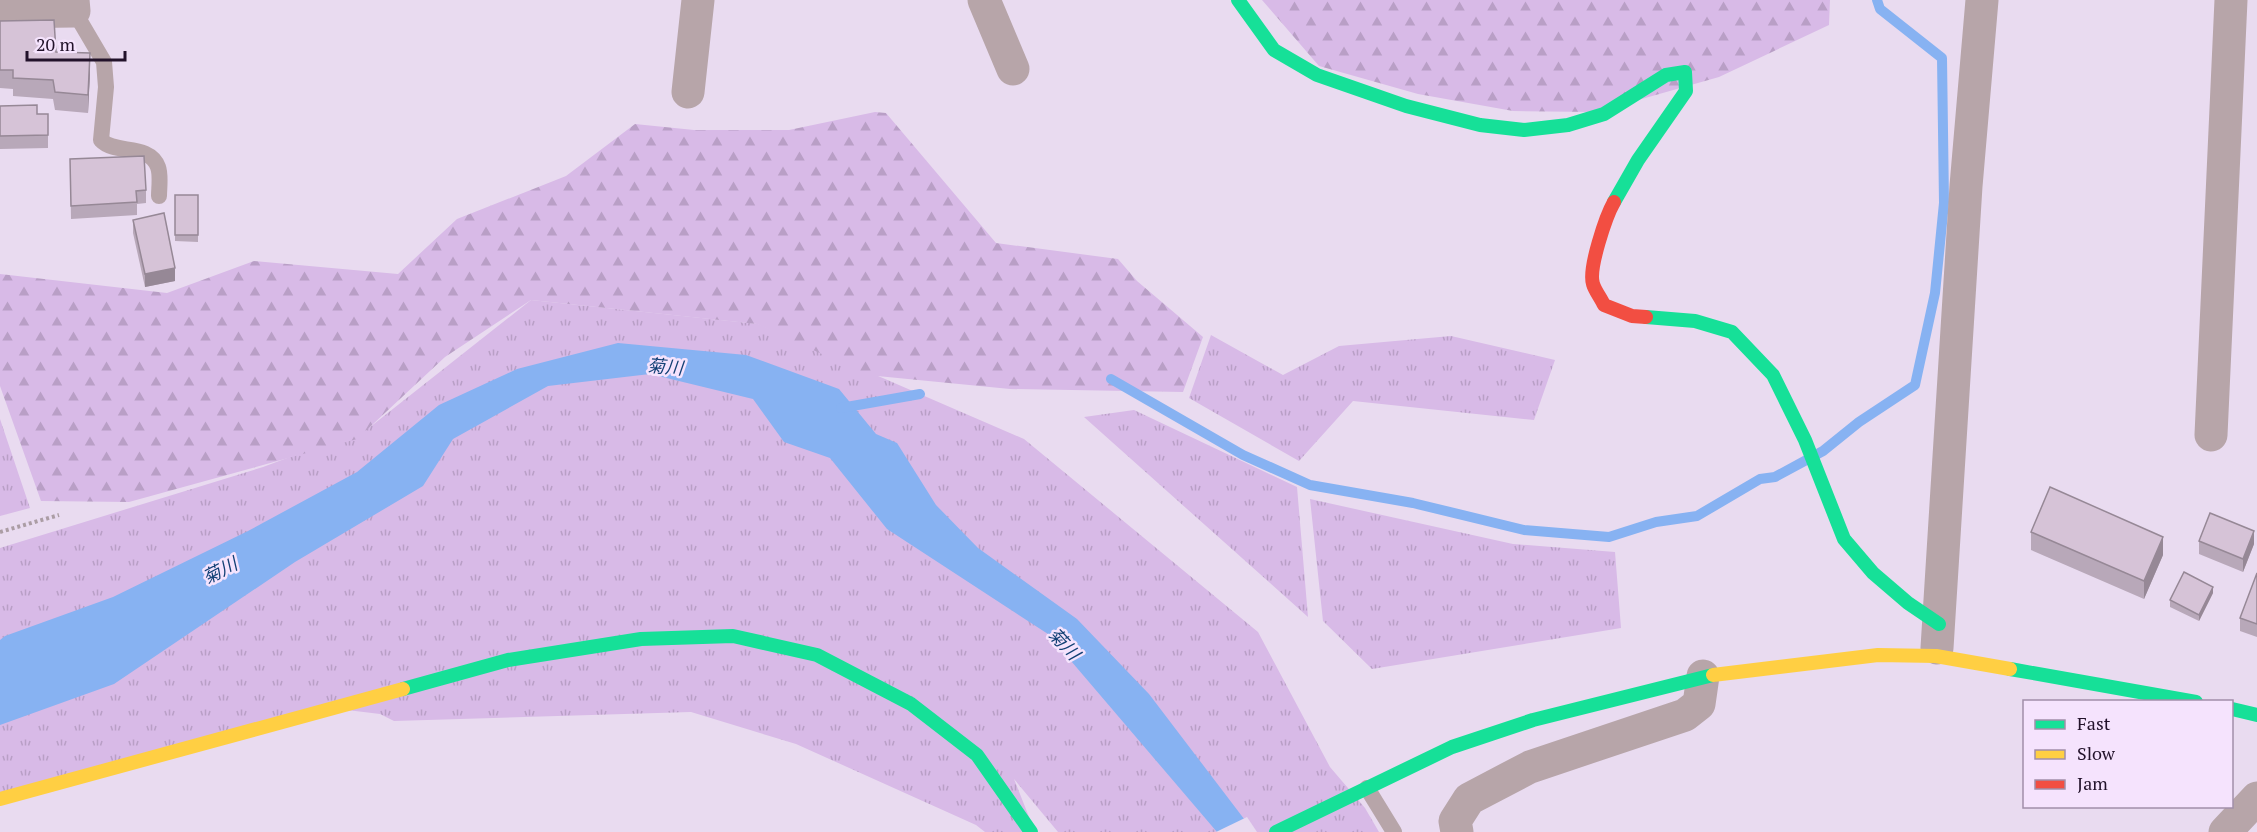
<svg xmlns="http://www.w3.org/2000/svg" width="2257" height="832" viewBox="0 0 2257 832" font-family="'PT Serif','Noto Sans JP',serif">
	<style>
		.grass { fill: url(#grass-tufts) }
		.forest { fill: url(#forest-firs) }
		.water { fill: #87b2f2 }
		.pier { fill: #e9dbf0 }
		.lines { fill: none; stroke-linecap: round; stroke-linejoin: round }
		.stream { stroke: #87b2f2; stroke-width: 10 }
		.path { stroke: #ab9da4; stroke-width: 4; stroke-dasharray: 3 3; stroke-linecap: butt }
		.lane { stroke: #b7a5a9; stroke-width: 16 }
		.street { stroke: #b7a5a9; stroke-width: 33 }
		.fast { stroke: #16e098; stroke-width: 14 }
		.slow { stroke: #ffcf43; stroke-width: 14 }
		.jam { stroke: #f24e42; stroke-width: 14 }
		.wall { fill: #b8a8b9 }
		.shaded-wall { fill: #968896 }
		.building { fill: #d6c3d7; stroke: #968896; stroke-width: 1.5 }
		.labels { text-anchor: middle; stroke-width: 5; stroke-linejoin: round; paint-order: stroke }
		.water-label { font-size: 18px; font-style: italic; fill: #124075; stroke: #f5e3fd }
	</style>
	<defs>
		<pattern id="grass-tufts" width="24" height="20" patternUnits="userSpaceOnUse" patternTransform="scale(1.5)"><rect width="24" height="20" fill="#d8bae7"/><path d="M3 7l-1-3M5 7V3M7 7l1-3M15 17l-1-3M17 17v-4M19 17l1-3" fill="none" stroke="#b99fc6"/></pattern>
		<pattern id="forest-firs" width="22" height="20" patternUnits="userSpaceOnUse" patternTransform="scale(1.5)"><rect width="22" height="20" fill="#d8bae7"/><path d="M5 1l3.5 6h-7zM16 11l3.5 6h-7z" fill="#b99fc6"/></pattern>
	</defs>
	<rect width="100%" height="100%" fill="#e9dbf0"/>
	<!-- grass -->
	<path class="grass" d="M531 300 758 324 1024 439 1258 632 1330 767 1365 808 1379 832H1058L1014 779 1035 832H985L976 825 796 744 691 712 394 721 380 714 347 710 0 800V548L263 467 370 427Z
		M1211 335 1283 375 1339 346 1451 336 1555 360 1534 420 1353 401 1299 461 1189 398Z
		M1134 410 1297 487 1308 617 1084 417Z
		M0 419 30 508 0 516Z
		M1310 499 1513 544 1615 552 1621 628 1372 669 1323 621Z"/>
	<!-- forest -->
	<path class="forest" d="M1262 0H1830L1829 25 1719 77 1596 112 1513 111 1418 94 1319 66Z
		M875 112 886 113 996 243 1118 259 1137 281 1203 337 1183 392 1010 389 867 375 757 324 531 300 445 357 357 439 129 502 41 501 0 386V274L167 293 254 261 398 274 457 219 566 176 635 124 694 130H789Z"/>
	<!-- water -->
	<path class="water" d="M618 343 746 355 839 389 876 434 897 443 936 505 978 548 1077 619 1149 694 1254 832H1217L1048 634 887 529 830 458 784 442 753 399 650 374 548 386 453 439 423 486 295 562 114 684 0 725V640L5 636 113 597 248 531 357 472 439 405 517 369Z"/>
	<!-- pier -->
	<path class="pier" d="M1247 817 1257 832H1216Z"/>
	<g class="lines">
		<!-- stream -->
		<path class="stream" d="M1111 379 1243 455 1310 485 1413 503 1524 530 1609 537 1656 522 1697 516 1760 479 1775 477 1823 451 1859 422 1915 385 1935 293 1944 203 1942 58 1880 9 1877 0
			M841 408 920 394"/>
		<!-- path -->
		<path class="path" d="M0 532 59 515"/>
		<!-- lane -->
		<path class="lane" d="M74 11 104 62 106 87 101 140C115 155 149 143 158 167 161 175 159 188 159 196
			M1367 788 1394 832"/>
		<!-- street -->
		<path class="street" d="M984 0 1013 69
			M0 12 74 11 73 0
			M688 92 698 0
			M2211 435 2231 0
			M1937 648 1966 186 1982 0
			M1457 832 1455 821 1469 799 1530 767 1685 715 1699 704 1703 676
			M2225 832 2257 798"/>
		<!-- fast -->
		<path class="fast" d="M1238 0 1274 50 1317 75 1406 106 1480 125 1524 130 1568 125 1604 114 1666 75 1685 72 1686 91 1638 160 1614 202
			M1646 317 1695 321 1732 332 1773 375 1805 440 1844 539 1873 573 1908 603 1939 624
			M2010 669 2196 702
			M403 689 508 660 641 639 733 636 817 655 911 704 977 755 1031 832
			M2232 709 2257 715
			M1276 832 1452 747 1533 720 1713 675"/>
		<!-- slow -->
		<path class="slow" d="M1713 675 1878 655 1936 656 2010 669
			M0 799 403 689"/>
		<!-- jam -->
		<path class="jam" d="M1614 202C1606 216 1588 269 1593 284 1595 291 1601 298 1604 305L1632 316 1646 317"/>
	</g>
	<!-- wall -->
	<path class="wall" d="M0 21 90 72 88 113 55 110 53 99 13 96V89L0 88Z
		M0 106 37 114H48V148L0 149Z
		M70 159 146 190V203L137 204V215L71 219Z
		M175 195H198V242L175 241Z
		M133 220 175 281 145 287 133 233Z
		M2031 532 2163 555 2144 599 2031 550Z
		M2199 541 2254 544 2243 572 2199 554Z
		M2257 573V637L2240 631V618Z
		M2213 593 2199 621 2170 607V600Z"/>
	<!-- shaded-wall -->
	<path class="shaded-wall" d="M90 53V72L88 113V95Z
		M175 268V281L145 287V274Z
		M2254 531V544L2243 572V559Z
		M2163 537V555L2144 599V581Z
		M2213 587V593L2199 621V615Z"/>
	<!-- building -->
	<path class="building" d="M54 20 56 52 90 53 88 95 55 92 53 80 13 78V70H0V21Z
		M37 105V114H48V135L0 136V106Z
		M144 156 146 190 136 191 137 202 71 206 70 159Z
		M175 195H198V235H175Z
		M164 213 175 268 145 274 133 220Z
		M2050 487 2163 537 2144 581 2031 532Z
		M2210 513 2254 531 2243 559 2199 541Z
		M2184 572 2213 587 2199 615 2170 600Z
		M2257 573V624L2240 618Z"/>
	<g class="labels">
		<!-- water labels -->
		<g class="water-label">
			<text transform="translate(665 367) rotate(5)" y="6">菊川</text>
			<text transform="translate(220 571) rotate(-27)" y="6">菊川</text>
			<text transform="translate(1064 644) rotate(47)" y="6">菊川</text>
		</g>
	</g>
	<!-- legend -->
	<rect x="2023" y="700" width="210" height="108" fill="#f5e3fd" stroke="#a18fa9" stroke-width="1.5"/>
	<rect x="2035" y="720" width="30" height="9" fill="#16e098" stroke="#a18fa9" stroke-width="1.5"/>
	<text x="2077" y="730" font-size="18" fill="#22122a">Fast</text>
	<rect x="2035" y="750" width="30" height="9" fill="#ffcf43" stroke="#a18fa9" stroke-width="1.5"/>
	<text x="2077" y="760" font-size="18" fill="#22122a">Slow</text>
	<rect x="2035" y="780" width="30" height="9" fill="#f24e42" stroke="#a18fa9" stroke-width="1.5"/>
	<text x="2077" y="790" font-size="18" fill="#22122a">Jam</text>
	<!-- scale -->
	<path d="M27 51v9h98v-9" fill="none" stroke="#22122a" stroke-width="3"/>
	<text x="36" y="51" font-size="18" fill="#22122a" stroke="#f5e3fd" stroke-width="4.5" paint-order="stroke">20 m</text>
</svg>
